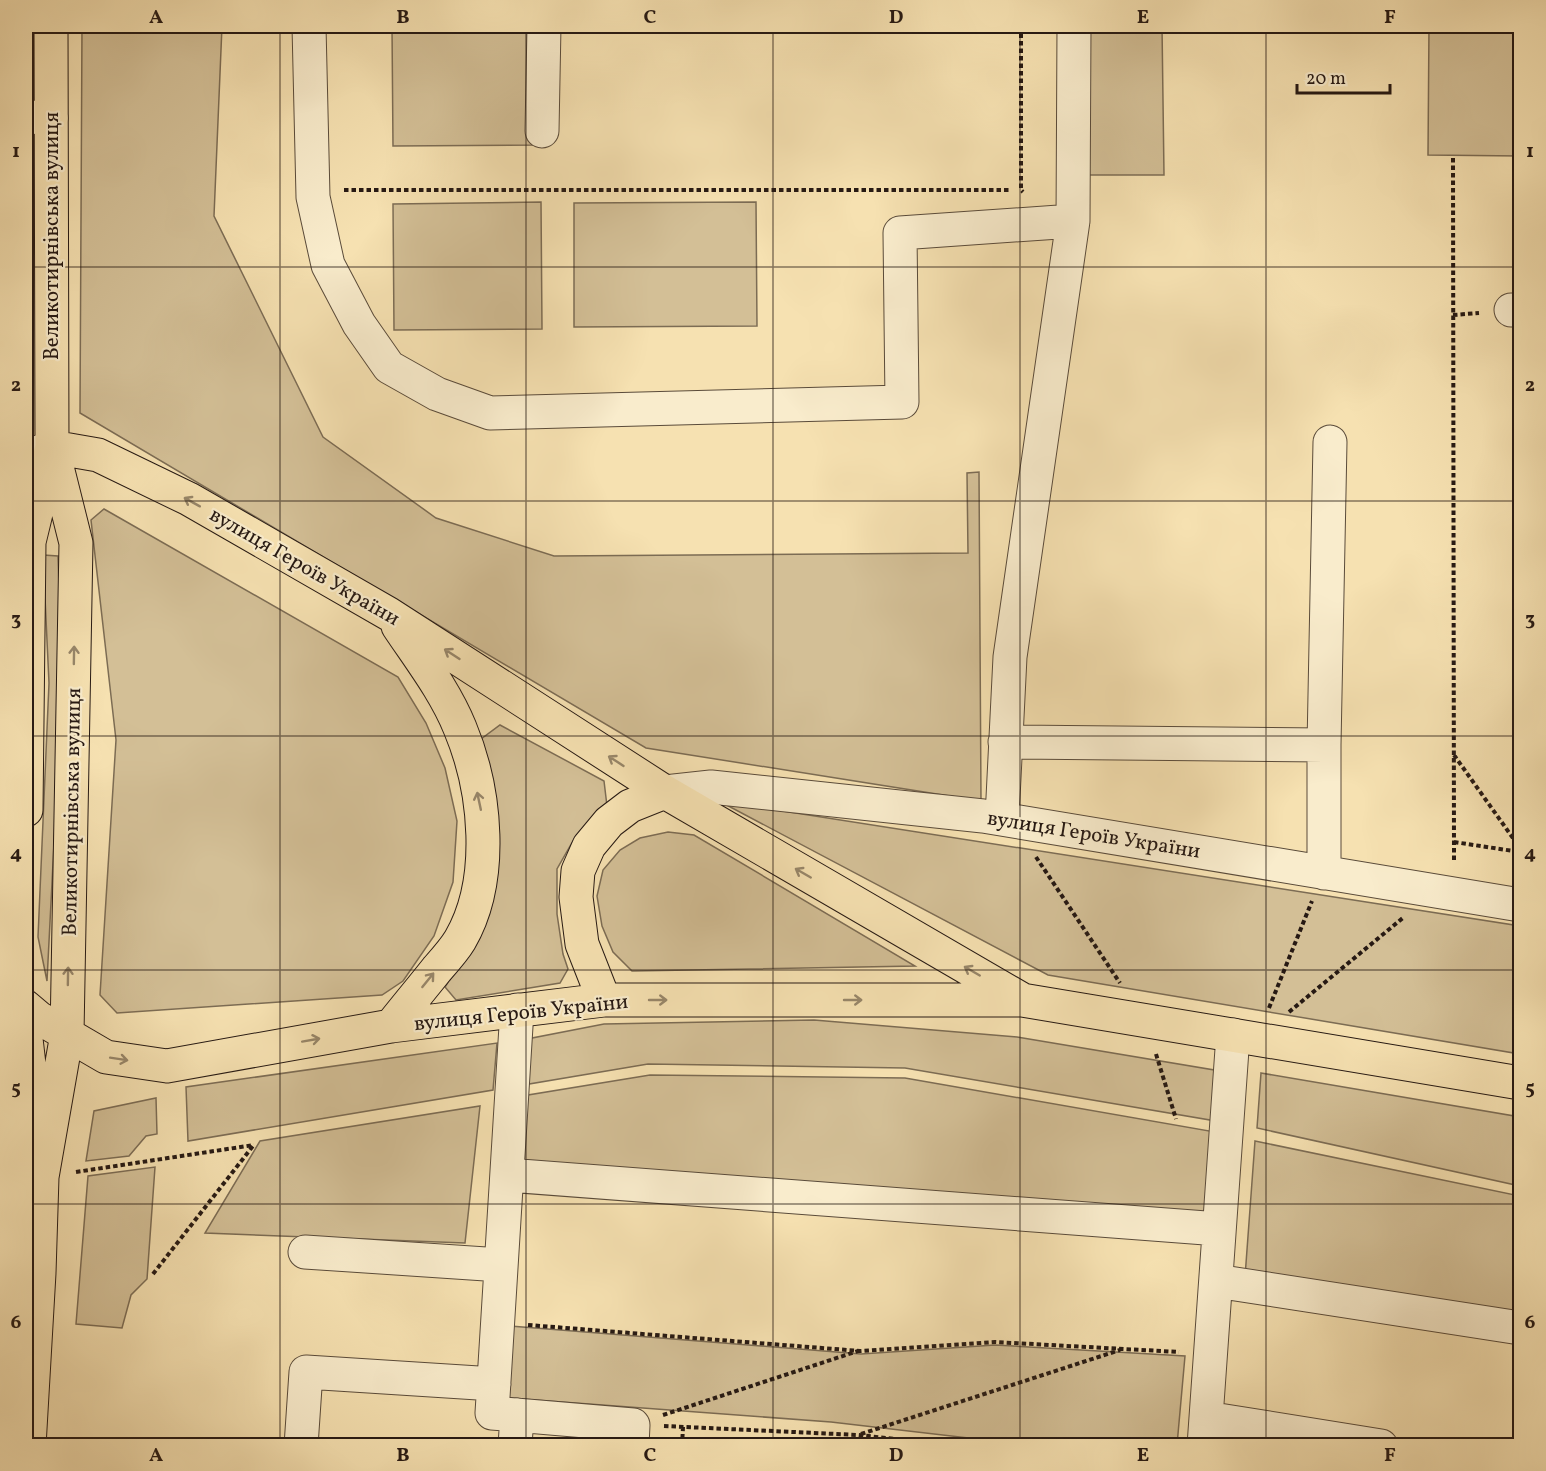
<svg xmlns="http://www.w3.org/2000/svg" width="1546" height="1471" viewBox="0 0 1546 1471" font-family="Vollkorn,serif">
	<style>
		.green { fill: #d3bf96; stroke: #7c6c54; stroke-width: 1.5 }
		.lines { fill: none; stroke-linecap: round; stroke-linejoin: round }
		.minor-casing { stroke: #5a4b3a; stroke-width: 35 }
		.major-casing { stroke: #261913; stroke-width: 35 }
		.path { stroke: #261913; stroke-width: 4; stroke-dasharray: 4.5 3; stroke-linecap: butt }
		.minor { stroke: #f9eccc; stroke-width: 33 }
		.major { stroke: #f6e1b1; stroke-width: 33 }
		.oneway { stroke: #98876a }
		.grid { fill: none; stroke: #261913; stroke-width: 1.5; stroke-opacity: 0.55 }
		.labels { text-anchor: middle; stroke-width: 4.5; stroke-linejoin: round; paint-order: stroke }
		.street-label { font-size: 21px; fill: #261913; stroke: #f9eccc }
		.neatline { fill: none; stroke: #261913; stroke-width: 2 }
		.grid-label { font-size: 20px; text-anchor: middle; font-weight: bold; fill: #261913 }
	</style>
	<rect width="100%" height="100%" fill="#f6e1b1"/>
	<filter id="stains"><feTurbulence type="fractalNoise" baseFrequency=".00333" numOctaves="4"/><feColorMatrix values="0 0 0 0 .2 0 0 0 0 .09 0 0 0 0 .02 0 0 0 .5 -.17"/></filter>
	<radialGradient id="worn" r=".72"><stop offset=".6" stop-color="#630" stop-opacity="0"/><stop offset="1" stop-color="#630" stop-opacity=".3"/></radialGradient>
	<!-- green -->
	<path class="green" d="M82 26H222L214 216 323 437 436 518 554 556 968 553 967 473 979 472 981 801 646 748 80 413Z
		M535 26 536 145 393 146 392 27Z
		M1087 26H1162L1164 175H1087Z
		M1429 26H1520V156L1428 155Z
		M541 202 542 329 394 330 393 204Z
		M756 202 757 326 574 327V203Z
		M104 509 398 677 426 723 445 768 457 821 453 882 434 936 403 981 382 995 117 1013 100 995 116 740 91 520Z
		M43 555 58 556 62 686 47 981 38 937 49 683Z
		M500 725 604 781 607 806 573 841 557 869V914L563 954 568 969 560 983 456 1000 445 987 481 931 496 879 497 806 477 742Z
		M719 801 1520 926V1054L1048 975Z
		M668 832 694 835 915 966 632 971 613 952 602 926 597 896 603 870 620 850 640 838Z
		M814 1020 1017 1037 1226 1072 1222 1122 905 1068 648 1064 517 1086 522 1040 604 1024Z
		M497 1043 493 1090 188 1141 186 1087Z
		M1261 1073 1520 1117V1186L1257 1128Z
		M650 1075 905 1078 1221 1133 1213 1220 511 1170 516 1097Z
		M156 1098 157 1134 146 1136 129 1156 86 1161 94 1111Z
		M480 1106 465 1243 205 1233 260 1141Z
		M1255 1141 1520 1196V1319L1245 1277Z
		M155 1167 147 1279 131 1295 122 1328 76 1324 88 1176Z
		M510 1326 861 1354 995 1345 1185 1356 1177 1445H1028L831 1422 508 1398Z"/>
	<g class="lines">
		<defs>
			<path id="minor" d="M309 26 313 197 328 265 359 324 389 367 437 394 490 413 902 402 900 233 1073 221
				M26 117 51 118
				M542 131 544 26
				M1511 310H1520
				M26 457 52 447
				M1005 742 1324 745
				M665 792 711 787 983 816 1520 905
				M1002 818 1010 657 1073 221 1074 26
				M1324 873V745L1330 442
				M517 1010 492 1413 633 1425 632 1446
				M507 1175 1219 1229
				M305 1252 501 1265
				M1216 1281 1520 1328
				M1206 1418 1381 1446
				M301 1446 306 1372 494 1384
				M515 1446 517 1415
				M1204 1446 1233 1035"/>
			<path id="major" d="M52 447 98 455 189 499 389 614 665 792 1021 999
				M26 810 29 542 52 447 51 26
				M604 1000 582 944 576 897 578 871 589 846 609 822 630 806 665 792
				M26 1007 39 1018 106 1057 167 1066 391 1026 604 1000H1022L1520 1083
				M391 1026C406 1007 422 988 437 969 445 960 454 950 460 940 495 880 486 790 460 728 445 691 420 659 398 626
				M26 1039 38 1142
				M29 1446 39 1273 42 1177 67 1034 76 543 52 447"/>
		</defs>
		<!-- minor casing -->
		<use href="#minor" class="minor-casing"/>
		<!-- major casing -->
		<use href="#major" class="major-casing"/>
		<!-- path -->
		<path class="path" d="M1021 26V190L1023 192
			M1453 158 1454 862
			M344 190H1011
			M1453 315 1479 313
			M1454 755 1520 848
			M1454 842 1520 852
			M1036 857 1120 983
			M1269 1008 1312 901
			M1289 1012 1404 917
			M1156 1054 1176 1119
			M76 1172 254 1145
			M153 1274 253 1146
			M528 1325 860 1351 995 1342 1179 1352
			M663 1415 858 1351
			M664 1426 858 1435 963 1446
			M861 1434 1120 1350
			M682 1446 683 1427"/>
		<!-- minor -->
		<use href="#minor" class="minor"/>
		<!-- major -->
		<use href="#major" class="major"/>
	</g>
	<!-- one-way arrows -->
	<defs><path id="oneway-shaft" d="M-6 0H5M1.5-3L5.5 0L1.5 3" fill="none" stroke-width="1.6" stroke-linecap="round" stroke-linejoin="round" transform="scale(1.5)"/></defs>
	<g class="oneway">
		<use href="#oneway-shaft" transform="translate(192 502) rotate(-151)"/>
		<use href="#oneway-shaft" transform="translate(452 654) rotate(-147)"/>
		<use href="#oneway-shaft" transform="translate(74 655) rotate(-89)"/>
		<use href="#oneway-shaft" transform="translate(616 761) rotate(-147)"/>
		<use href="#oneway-shaft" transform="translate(479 801) rotate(-102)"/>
		<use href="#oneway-shaft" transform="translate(803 873) rotate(-150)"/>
		<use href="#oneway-shaft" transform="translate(972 971) rotate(-150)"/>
		<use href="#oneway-shaft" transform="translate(68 976) rotate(-89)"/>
		<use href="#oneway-shaft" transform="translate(428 980) rotate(-51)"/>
		<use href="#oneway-shaft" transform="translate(658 1000)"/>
		<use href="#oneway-shaft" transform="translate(853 1000)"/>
		<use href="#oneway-shaft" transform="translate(311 1040) rotate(-10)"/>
		<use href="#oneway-shaft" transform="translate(119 1059) rotate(9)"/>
	</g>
	<!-- grid -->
	<path class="grid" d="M280 26V1446M526 26V1446M773 26V1446M1020 26V1446M1266 26V1446M26 267H1520M26 501H1520M26 736H1520M26 970H1520M26 1204H1520"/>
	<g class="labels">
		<!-- street labels -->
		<g class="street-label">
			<text transform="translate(51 236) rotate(-90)" y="7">Великотирнівська вулиця</text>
			<text transform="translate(305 566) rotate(30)" y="7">вулиця Героїв України</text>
			<text transform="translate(71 812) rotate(-89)" y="7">Великотирнівська вулиця</text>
			<text transform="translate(1094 834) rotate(9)" y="7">вулиця Героїв України</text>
			<text transform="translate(521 1012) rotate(-6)" y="7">вулиця Героїв України</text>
		</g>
	</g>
	<!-- margin -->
	<rect width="1546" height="1471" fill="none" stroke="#f6e1b1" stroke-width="66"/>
	<!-- scale -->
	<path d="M1297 84v9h93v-9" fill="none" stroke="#261913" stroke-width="3"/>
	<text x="1306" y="84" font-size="18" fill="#261913" stroke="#f9eccc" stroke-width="4.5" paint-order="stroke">20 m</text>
	<rect x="33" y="33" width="1480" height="1405" class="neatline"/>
	<g class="grid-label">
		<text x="156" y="23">A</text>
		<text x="403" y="23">B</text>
		<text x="650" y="23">C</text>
		<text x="896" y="23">D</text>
		<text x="1143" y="23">E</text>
		<text x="1390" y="23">F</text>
		<text x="16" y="157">1</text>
		<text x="1530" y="157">1</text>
		<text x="16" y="391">2</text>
		<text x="1530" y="391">2</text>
		<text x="16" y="625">3</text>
		<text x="1530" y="625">3</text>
		<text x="16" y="859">4</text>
		<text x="1530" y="859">4</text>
		<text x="16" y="1094">5</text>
		<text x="1530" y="1094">5</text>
		<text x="16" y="1328">6</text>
		<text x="1530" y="1328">6</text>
		<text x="156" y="1461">A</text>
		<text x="403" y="1461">B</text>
		<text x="650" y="1461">C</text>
		<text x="896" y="1461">D</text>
		<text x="1143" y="1461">E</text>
		<text x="1390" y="1461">F</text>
	</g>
	<rect width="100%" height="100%" filter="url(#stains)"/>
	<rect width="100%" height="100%" fill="url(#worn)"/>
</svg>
